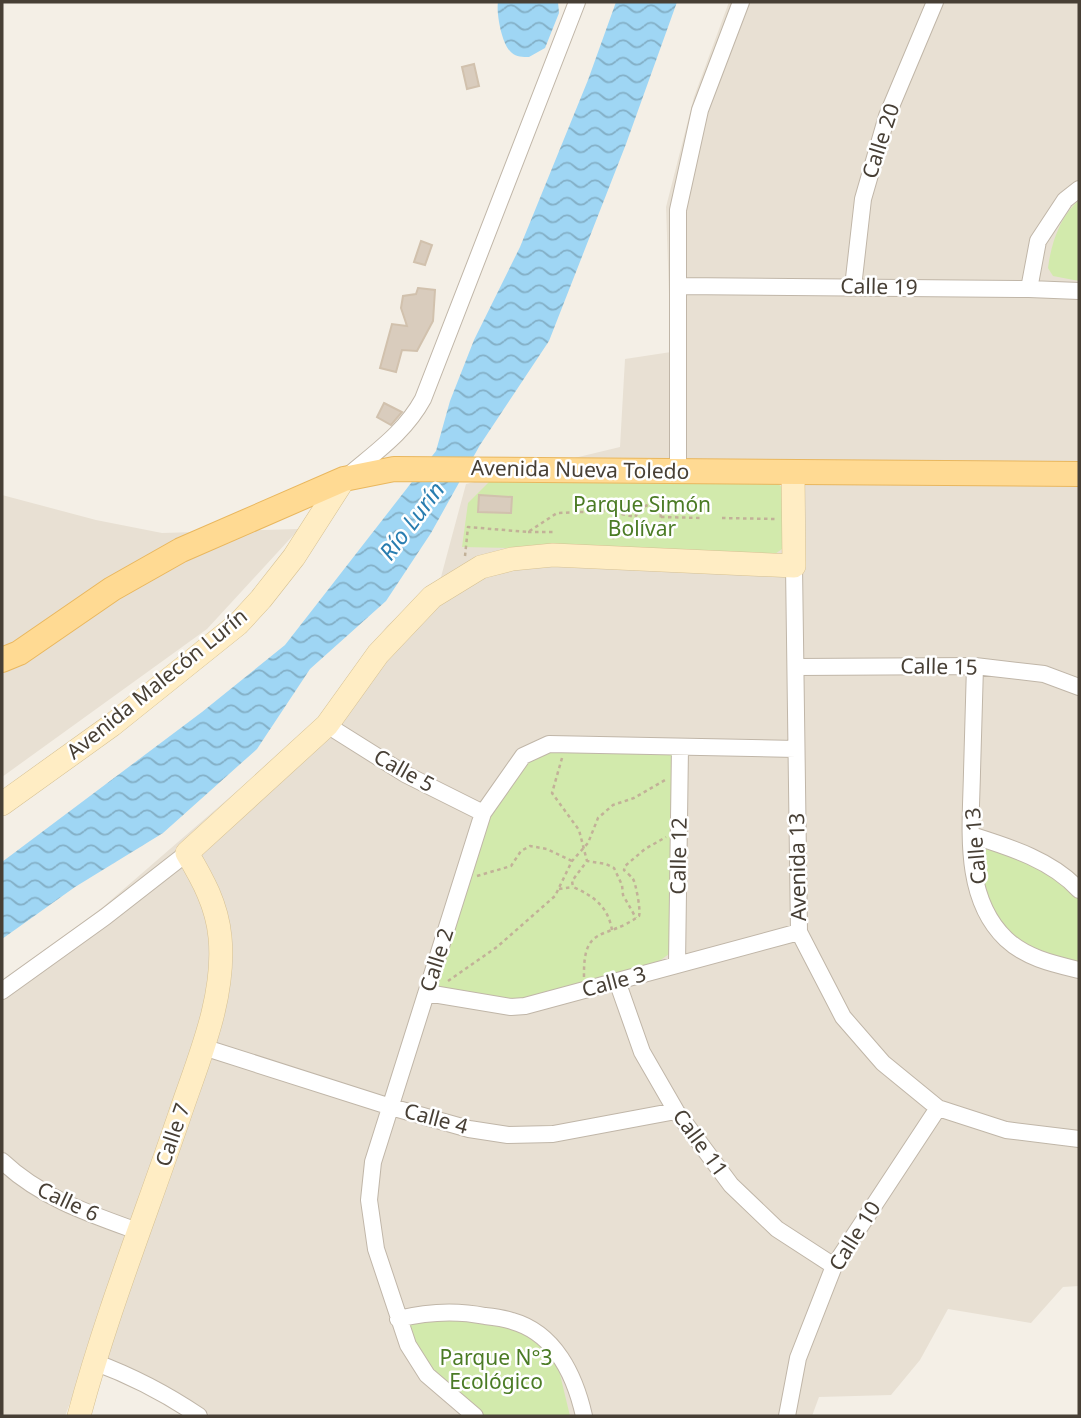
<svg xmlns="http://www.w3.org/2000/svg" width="1081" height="1418" viewBox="0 0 1081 1418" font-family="'Noto Sans',sans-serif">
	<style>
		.residential { fill: #e8e0d3 }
		.park { fill: #d2eaac }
		.water { fill: url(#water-waves) }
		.building { fill: #d9ccbd; stroke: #d1c1ad; stroke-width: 2 }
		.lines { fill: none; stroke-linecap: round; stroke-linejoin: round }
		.street-casing { stroke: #c0b6a8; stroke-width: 18 }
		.secondary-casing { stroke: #d6c193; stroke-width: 24 }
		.primary-casing { stroke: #e9b75e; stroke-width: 26 }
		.path { stroke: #c2b198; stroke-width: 2.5; stroke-dasharray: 3.5 3.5; stroke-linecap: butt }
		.street { stroke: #fff; stroke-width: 16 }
		.secondary { stroke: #ffedc4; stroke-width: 23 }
		.primary { stroke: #ffda93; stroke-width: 24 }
		.labels { text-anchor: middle; stroke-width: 5; stroke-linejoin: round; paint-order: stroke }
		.street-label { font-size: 21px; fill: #473f35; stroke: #fff }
		.park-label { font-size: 21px; fill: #4b7b25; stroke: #fff }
		.water-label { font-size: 23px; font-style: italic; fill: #287db0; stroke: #fff }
	</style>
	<defs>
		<pattern id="water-waves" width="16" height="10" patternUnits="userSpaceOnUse" patternTransform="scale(1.75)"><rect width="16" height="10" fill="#9fd6f4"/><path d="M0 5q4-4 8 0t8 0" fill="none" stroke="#83afc6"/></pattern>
	</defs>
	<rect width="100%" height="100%" fill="#f4efe6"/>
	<!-- residential -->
	<path class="residential" d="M729 2H1079V1286L1063 1287 1031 1323 948 1309 920 1360 891 1395 819 1397 812 1416H211L200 1407 89 1353 65 1416H2V982L103 907 312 726 387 626 441 577 466 484 620 447 625 359 671 352 666 207 694 97Z
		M2 495 96 520 162 533 299 529 207 629 2 777Z"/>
	<!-- park -->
	<path class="park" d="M1079 200V281L1053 276 1048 268C1051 244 1060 216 1079 200Z
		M489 482 777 483 784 489 782 549 775 554 462 547 468 503Z
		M547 749 674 752 672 945 669 954 658 962 525 1001 431 990 490 813 518 768Z
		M977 846C1003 852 1068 871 1079 898 1081 908 1079 951 1079 965L1048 958 1022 944 1000 921 985 895Z
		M446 1318 503 1324 528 1337 548 1352 558 1366 570 1416H482L453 1393 418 1353 405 1325Z"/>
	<!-- water -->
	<path class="water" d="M498 2H558L559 13 545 48 529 57C523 57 516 57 512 53 502 46 496 13 498 2Z
		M616 2H677L626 144 549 341 480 445 431 533 386 601 310 669 257 749 163 833 75 887 2 939V862L202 712 285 645 436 451 450 401 474 340 520 247 588 80Z"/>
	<!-- building -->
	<path class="building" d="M474 64 479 86 467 89 462 67Z
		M421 241 432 245 425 265 414 262Z
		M418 288 435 290 433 321 417 351 402 350 396 372 380 368 392 324 407 326 401 308 403 296 416 294Z
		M384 403 402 412 391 425 377 417Z
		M479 495 512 497 511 513 478 512Z"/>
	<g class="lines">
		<defs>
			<path id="street" d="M678 286 1029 289 1079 291
				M853 287 863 199 887 116 935 2
				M1029 289 1038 241 1065 200 1079 189
				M678 472V210L700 110 741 2
				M349 475C377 451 405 432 423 399L577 2
				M794 566 799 932 843 1017 883 1063 938 1108 1006 1130 1079 1139
				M975 666C974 701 973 737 972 772 971 827 962 897 1006 939 1026 958 1054 964 1079 970
				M796 667 975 666 1044 674 1079 687
				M327 725 405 774 483 813
				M971 835C1009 847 1052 860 1079 890
				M677 964 680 747
				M617 981 642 1052 676 1111 731 1185 777 1229 834 1266
				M2 991 105 917 187 853
				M427 993 511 1007 525 1006 799 932
				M203 1047 391 1107 469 1129 508 1135 553 1134 676 1111
				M2 1161C41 1198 90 1214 140 1232
				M398 1319C426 1312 456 1310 485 1316 494 1317 503 1318 512 1321 555 1333 575 1376 584 1416
				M94 1362C132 1376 165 1393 199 1416
				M475 1416 427 1375 408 1345 376 1249 369 1200 373 1162 483 813 523 756 549 744 796 749
				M787 1416 798 1358 834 1266 938 1108"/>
			<path id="secondary" d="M2 804 112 725 238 624 261 599 294 557 344 479
				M79 1416C106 1315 145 1217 179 1117 198 1060 226 998 220 937 217 905 203 880 187 853L327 725 378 654 432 597 481 567 512 559 553 555 794 566 793 472"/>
			<path id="primary" d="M2 660 19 653 112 589 181 550 344 479 394 469 1079 474"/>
		</defs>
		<!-- street casing -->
		<use href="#street" class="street-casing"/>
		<!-- secondary casing -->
		<use href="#secondary" class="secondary-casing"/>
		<!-- primary casing -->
		<use href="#primary" class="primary-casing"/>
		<!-- path -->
		<path class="path" d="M661 517 701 518
			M722 518 775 519
			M528 532H556
			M614 539C609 530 614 522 620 514
			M465 556 468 527 528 532 557 513 607 511 635 517C642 506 648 503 661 503L660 542
			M562 758 552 793 579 830 587 861
			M477 876 511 866 521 851 530 846 547 849 572 861
			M559 889 573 887
			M612 930C608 907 594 896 573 887L572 881 587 861 606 864 614 868 622 885 623 895 636 918
			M584 977C583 923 605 941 639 916 641 911 636 884 633 879 631 876 626 872 624 870L625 866 645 849 666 837
			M448 981 497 947 555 896 572 861 588 843 598 818 613 805 634 798 665 780"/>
		<!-- street -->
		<use href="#street" class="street"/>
		<!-- secondary -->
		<use href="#secondary" class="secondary"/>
		<!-- primary -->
		<use href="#primary" class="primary"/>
	</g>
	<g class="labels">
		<!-- street labels -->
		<g class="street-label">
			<text transform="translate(881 141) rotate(-72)" y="7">Calle 20</text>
			<text transform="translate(879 287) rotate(1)" y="7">Calle 19</text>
			<text transform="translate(580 470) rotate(1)" y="7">Avenida Nueva Toledo</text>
			<text transform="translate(939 667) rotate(1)" y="7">Calle 15</text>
			<text transform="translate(157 684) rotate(-39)" y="7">Avenida Malecón Lurín</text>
			<text transform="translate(404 771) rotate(29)" y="7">Calle 5</text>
			<text transform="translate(976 846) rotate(-95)" y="7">Calle 13</text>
			<text transform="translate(679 856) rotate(-89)" y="7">Calle 12</text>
			<text transform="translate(798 867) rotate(-91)" y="7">Avenida 13</text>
			<text transform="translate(437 960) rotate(-72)" y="7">Calle 2</text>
			<text transform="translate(614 982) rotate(-15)" y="7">Calle 3</text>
			<text transform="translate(436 1119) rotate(15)" y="7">Calle 4</text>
			<text transform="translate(173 1135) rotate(-71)" y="7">Calle 7</text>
			<text transform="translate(700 1143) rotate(54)" y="7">Calle 11</text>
			<text transform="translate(68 1202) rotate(25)" y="7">Calle 6</text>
			<text transform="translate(855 1236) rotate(-58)" y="7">Calle 10</text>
		</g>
		<!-- park labels -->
		<g class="park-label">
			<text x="642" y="512">Parque Simón<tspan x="642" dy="24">Bolívar</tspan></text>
			<text x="496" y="1365">Parque N°3<tspan x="496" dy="24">Ecológico</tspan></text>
		</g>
		<!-- water labels -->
		<g class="water-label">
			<text transform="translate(412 521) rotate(-53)" y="8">Río Lurín</text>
		</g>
	</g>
	<!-- border -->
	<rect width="1081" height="1418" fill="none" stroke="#473f35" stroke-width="7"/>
</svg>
